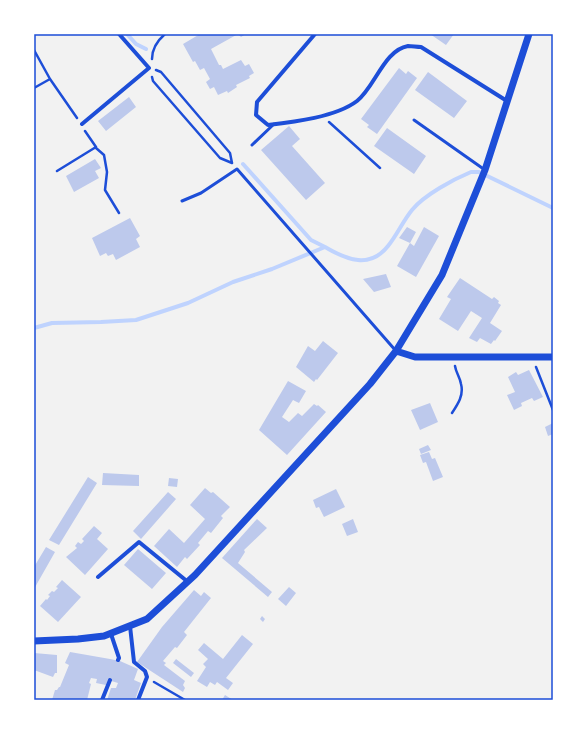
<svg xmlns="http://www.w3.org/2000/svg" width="587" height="734" viewBox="0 0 587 734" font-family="Lora,serif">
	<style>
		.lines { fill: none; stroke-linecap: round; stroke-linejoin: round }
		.stream { stroke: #bfd3fe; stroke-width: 4 }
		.building { fill: #bdc9ec }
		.path { stroke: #1d4ed8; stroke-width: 2.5 }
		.service { stroke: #1d4ed8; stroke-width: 3 }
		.minor { stroke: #1d4ed8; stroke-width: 4 }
		.tertiary { stroke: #1d4ed8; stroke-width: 7 }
		.neatline { fill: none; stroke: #1d4ed8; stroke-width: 1.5 }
	</style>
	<rect width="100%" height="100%" fill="#f2f2f2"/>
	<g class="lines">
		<!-- stream -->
		<path class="stream" d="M127 34 136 44 146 49
			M243 164 311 240 325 247
			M34 328 52 323 101 322 136 320 188 303 233 282 272 269 325 247C347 260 370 269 388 246 397 235 403 221 412 210 424 195 454 179 471 172H479L553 208"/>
	</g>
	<!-- building -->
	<path class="building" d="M200 34H246L241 37 238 34 211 49 219 65H221L223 69 241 60 245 66 249 64 254 73 249 76 250 78 236 85 237 87 228 93 227 91 218 95 214 87 210 89 206 82 210 79 204 68 200 70 195 61 193 62 183 44Z
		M430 34H454L446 45Z
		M399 68 406 74 408 71 417 78 377 134 367 127 369 125 361 119Z
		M428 72 467 101 454 118 415 90Z
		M129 97 136 107 106 131 98 121Z
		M289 126 300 139 292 146 325 183 306 200 261 150Z
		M387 128 426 156 414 174 374 146Z
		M95 159 101 168 95 171 99 178 74 192 66 176Z
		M130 218 140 236 136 239 140 247 116 260 113 254 108 256 106 253 100 256 92 238Z
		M407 227 416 232 410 243 399 238Z
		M424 227 439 236 416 277 397 266 410 243 414 246Z
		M386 274 391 287 374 292 363 279Z
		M460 278 492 299 494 297 499 301 498 303 501 305 490 323 502 331 495 341 494 340 491 344 480 338 477 342 469 338 482 318 471 311 458 331 439 319 451 299 447 297Z
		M323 341 338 353 317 380 316 379 314 382 296 367 308 346 315 351Z
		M529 370 543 397 534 401 532 398 521 403 522 406 514 410 507 395 515 392 508 377 516 372 518 375Z
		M288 381 306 391 299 403 293 400 282 417 289 422 298 413 302 416 314 404 317 406 318 405 326 412 287 455 259 430Z
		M430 403 438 422 420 430 411 410Z
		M553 423V434L548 436 545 427Z
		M428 445 431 450 421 454 419 449Z
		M429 452 432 459 435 458 443 477 433 481 426 462 423 463 420 455Z
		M103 473 139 475V486L102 485Z
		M88 477 97 483 59 545 49 540Z
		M169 478 178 479 177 487 168 486Z
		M205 488 211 493 213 492 230 507 221 516 223 518 211 533 208 531 198 543 200 545 187 559 185 557 177 567 154 546 169 529 184 543 205 519 190 505Z
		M336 489 345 507 324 517 319 507 316 508 313 500Z
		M168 492 176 499 141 539 133 531Z
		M257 519 267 528 244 550 245 552 238 563 272 592 268 597 222 558Z
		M353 519 358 532 347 536 342 524Z
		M94 526 102 533 97 539 108 549 85 575 66 557 77 548 75 546 78 542 81 544 84 541 82 539Z
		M46 547 55 552 34 589V567Z
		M138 549 166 573 152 589 124 565Z
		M62 580 81 597 58 622 40 606 46 599 47 600 50 596 48 595 52 591 54 592 58 588 56 587Z
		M289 587 296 593 286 606 278 599Z
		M194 590 201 596 204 592 211 598 184 632 187 635 177 648 175 647 163 661 166 663 164 665 185 681 183 685 185 688 183 692 137 662 162 627Z
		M262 616 265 619 263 622 260 619Z
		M242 635 253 644 226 678 233 683 228 690 217 682 215 685 210 682 207 687 197 681 206 667 203 664 208 659 198 650 204 643 223 659Z
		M70 652 110 659 120 661 138 669 134 680 141 683 135 700H107L111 688H116L118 683 108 680 106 685 96 683 97 679 91 678 89 683 91 684 87 700H52L55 690H57L59 687H60L69 665 65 663Z
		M34 653 57 655V673H55L53 677 34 670Z
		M176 659 194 673 191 677 173 663Z
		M225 695 233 700H222Z"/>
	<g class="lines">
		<!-- path -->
		<path class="path" d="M34 50 50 79
			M152 59C152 48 157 41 165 34
			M156 70 161 72 230 153 232 163
			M152 77 153 81 220 158 232 163
			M34 88 50 79 77 118
			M329 122 380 168
			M96 148 104 155 107 172 105 190 119 213
			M57 171 96 147 85 131
			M536 367 553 410
			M452 413C458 404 464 395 461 384 460 377 456 373 455 366
			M154 682 185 700"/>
		<!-- service -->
		<path class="service" d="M414 120 485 170
			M252 145 274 124
			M182 201 201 193 237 169 396 351"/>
		<!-- minor -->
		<path class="minor" d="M315 34 257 102 256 115 268 125C294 122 336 117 357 101 375 87 384 50 408 46 412 46 417 47 421 47L507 101
			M82 124 149 68 119 34
			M98 577 139 542 188 582
			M130 626 134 662 145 671 147 677 138 700
			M111 634 119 658 118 660
			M102 700 110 680"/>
		<!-- tertiary -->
		<path class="tertiary" d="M396 351 415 357H553
			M34 641 78 639 104 636 147 619 195 575 370 384 396 351 442 275 485 170 529 34"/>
	</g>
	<!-- border -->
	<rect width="587" height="734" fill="none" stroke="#ffffff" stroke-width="70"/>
	<rect x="35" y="35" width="517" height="664" class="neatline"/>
</svg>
